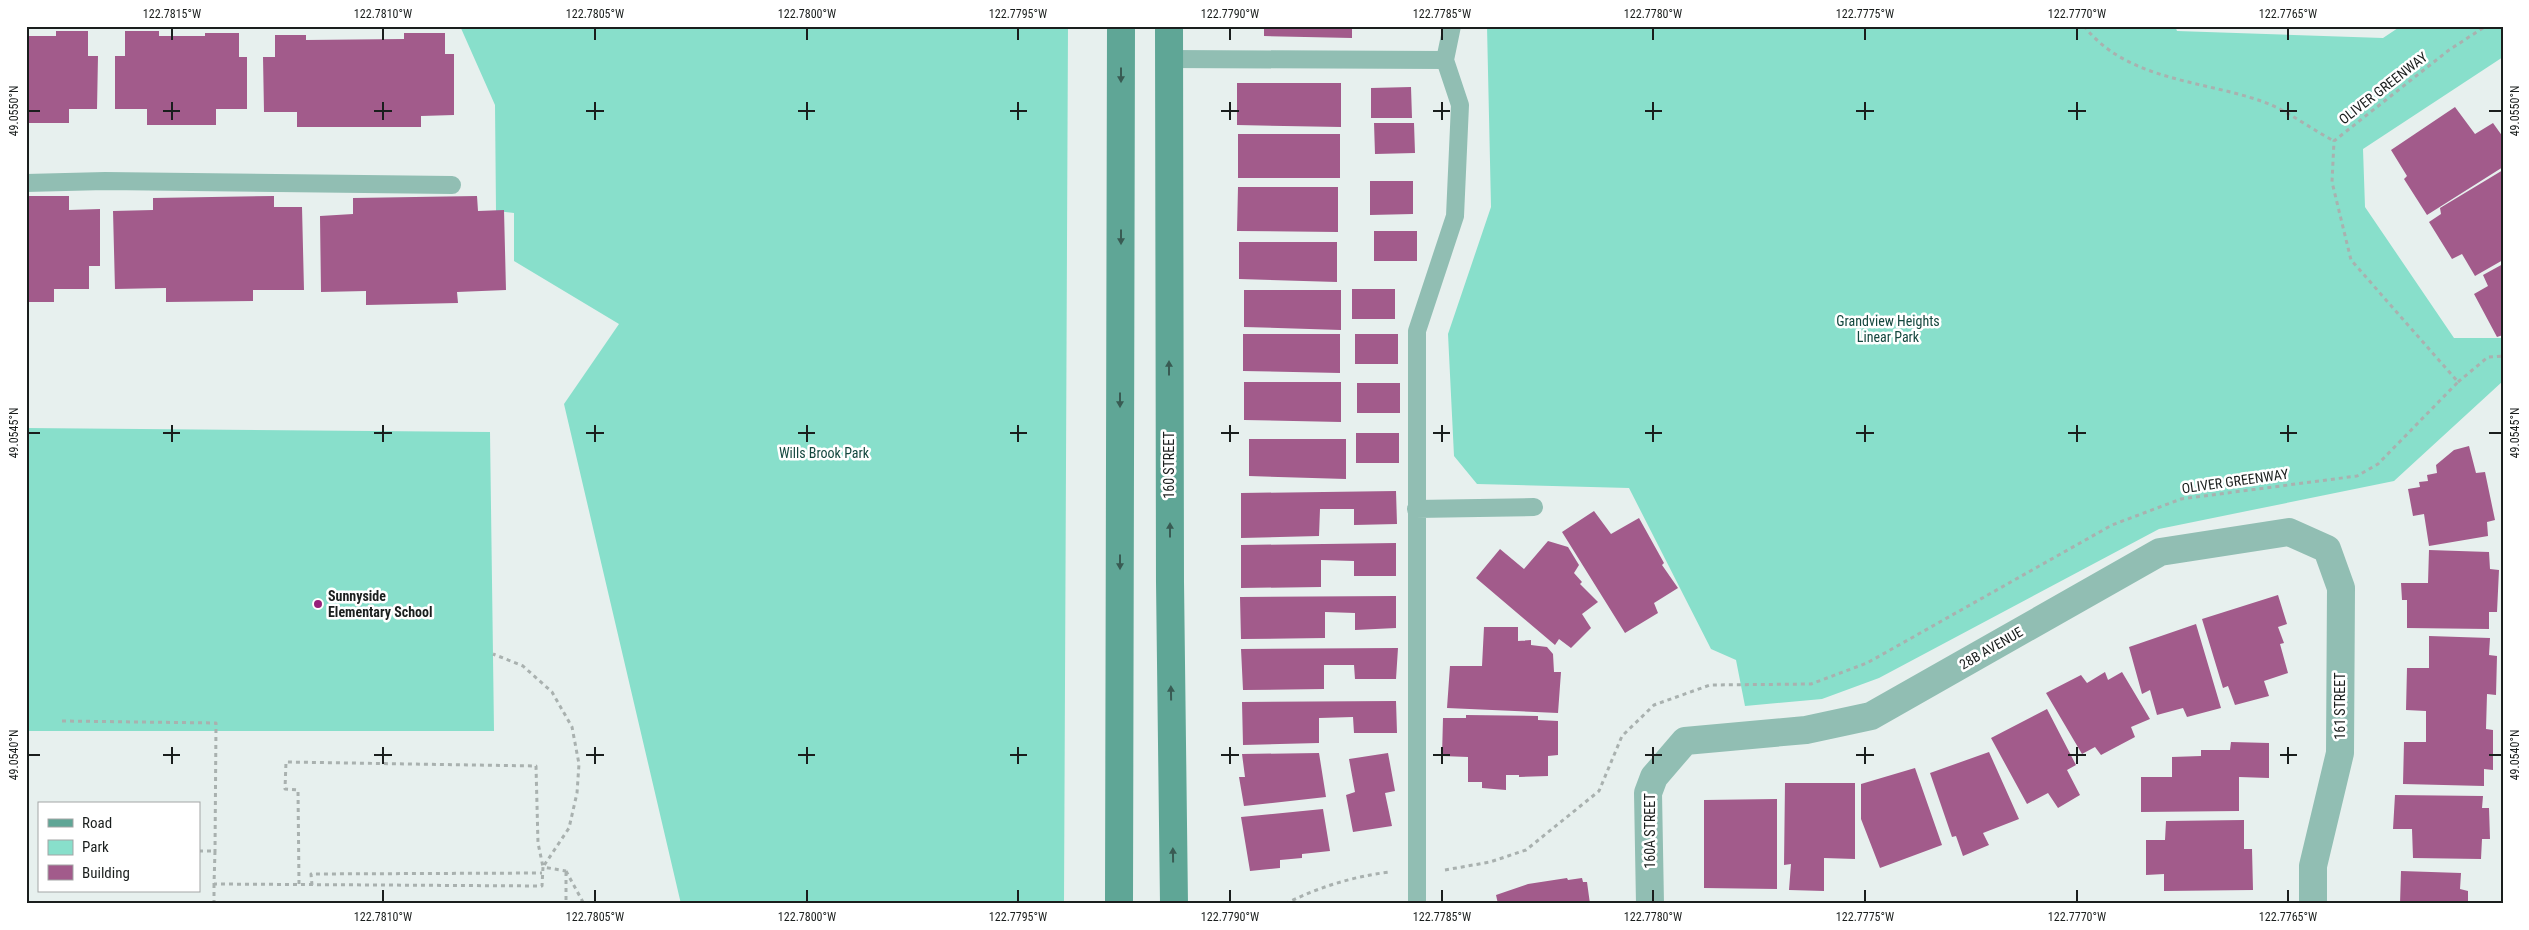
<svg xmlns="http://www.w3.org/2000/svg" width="2529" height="930" viewBox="0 0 2529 930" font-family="'Roboto Condensed',sans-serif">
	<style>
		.green { fill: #88dfcb }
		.building { fill: #a25b8b }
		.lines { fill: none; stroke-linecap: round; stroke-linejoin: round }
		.path { stroke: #a9b1af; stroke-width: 3; stroke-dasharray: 4 4; stroke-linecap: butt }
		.lane { stroke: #91beb3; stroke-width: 18 }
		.street { stroke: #91beb3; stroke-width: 28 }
		.secondary { stroke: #5fa696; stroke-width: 28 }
		.oneway { fill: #395b53 }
		.ticks { fill: none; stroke: #1a1e1d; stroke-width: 2 }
		.poi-dot { fill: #98207a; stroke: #fff; stroke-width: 2 }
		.labels { text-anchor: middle; stroke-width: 5; stroke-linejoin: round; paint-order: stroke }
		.street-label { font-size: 14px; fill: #1a1e1d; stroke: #fff }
		.park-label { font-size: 14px; fill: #14473e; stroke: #fff }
		.poi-label { font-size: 14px; font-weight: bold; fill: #1a1e1d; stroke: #fff; text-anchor: start }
		.neatline { fill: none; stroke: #1a1e1d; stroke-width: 2 }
		.ticks-label { font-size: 12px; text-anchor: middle; fill: #1a1e1d }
	</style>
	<rect width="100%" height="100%" fill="#e7f0ee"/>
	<!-- green -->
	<path class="green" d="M460 26H1068L1064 904H681L564 404 619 324 514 261V213L496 211 495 105Z
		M1487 26H2175L2177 31 2383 38 2401 26H2503V57L2363 149 2365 207 2454 338H2503V381L2394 481 2159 529 1879 678 1822 699 1745 706 1736 660 1711 649 1629 488 1477 484 1454 456 1448 334 1491 207Z
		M26 428 490 432 494 731H26Z
		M228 901H333V904H228Z"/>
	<!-- building -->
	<path class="building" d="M1264 26H1352V38L1264 36Z
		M1386 26H1420V29L1386 28Z
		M56 31H88V56H98L97 109H69V123H26V36H56Z
		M125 31H159V36H205V33H239V57H247V109H216V125H147V109H115V56H125Z
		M404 33H445V54H454V115L421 116V127H297V112H264L263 57H275V35H306V40L404 39Z
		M1237 83H1341V127L1237 125Z
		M1411 87 1412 118H1371V88Z
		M2455 107 2475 134 2493 123 2503 137V167L2427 215 2404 179 2407 176 2391 150Z
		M1374 123H1414L1415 153 1375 154Z
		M1238 134H1340V178H1238Z
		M2503 170V260L2475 276 2462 254 2452 259 2429 222 2441 214 2440 208Z
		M1370 181H1413V214L1370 215Z
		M1238 187H1338V232L1237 231Z
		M26 196H69V210L100 209V266H89V289H54V302H26Z
		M274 196V207H302L304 290H253V301L166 302V288L115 289 113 211 153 210V198Z
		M477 196 478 211 504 210 506 290 457 292 458 303 366 305V291L321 292 320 216 353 214V198Z
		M1374 231H1417V261H1374Z
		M1239 242H1337V282L1239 279Z
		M2503 264V335L2497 337 2474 294 2488 286 2483 275Z
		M1352 289H1395V319H1352Z
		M1244 290H1341V330L1244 327Z
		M1243 334H1340V373L1243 371Z
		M1355 334H1398V364H1355Z
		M1244 382H1341V422L1244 420Z
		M1357 383H1400V413H1357Z
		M1356 433H1399V463H1356Z
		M1249 439H1346V479L1249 476Z
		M2469 446 2476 473 2485 472 2495 520 2487 522 2488 536 2429 546 2424 514 2413 516 2408 489 2420 487 2419 482 2428 481 2427 475 2437 473 2436 465 2454 450Z
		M1396 491 1397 524 1354 525V509H1320L1319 536 1241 538V493Z
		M1594 511 1611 534 1639 518 1664 563 1662 565 1678 588 1654 603 1658 613 1625 633 1562 532Z
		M1548 541 1568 547 1579 565 1574 573 1582 582 1580 584 1598 602 1582 614 1591 628 1571 648 1559 639 1555 645 1476 578 1500 549 1524 569Z
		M1396 543V576H1354V561L1321 560V587L1241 588V545Z
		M2429 550 2489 552 2490 569 2499 570 2497 612H2489V629L2407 628V600H2402L2401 583H2428Z
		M2278 595 2287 624 2278 627 2284 643 2280 644 2288 673 2264 681 2269 696 2235 705 2228 686 2223 688 2202 619Z
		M1396 596V628L1355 630V613L1325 612V638L1241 639 1240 597Z
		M2196 624 2221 708 2187 717 2183 708 2157 715 2150 690 2142 694 2129 647Z
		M1484 627H1518V641L1531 640V645L1547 647 1553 654 1554 672H1561L1558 713 1447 708 1450 666H1482Z
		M2429 636 2490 638 2489 655 2497 656 2496 695 2487 694 2486 729 2493 730V770L2484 769V786L2403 784 2404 742H2426V711L2406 710 2407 668H2429Z
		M1398 648 1396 679H1355L1354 665H1324V689L1243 690 1241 649Z
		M2105 672 2108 680 2122 672 2150 719 2131 727 2135 737 2101 755 2095 747 2082 754 2046 693 2081 675 2087 683Z
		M1396 701 1397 733H1354L1353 717 1319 718V743L1243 745 1242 702Z
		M2047 709 2076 765 2067 770 2080 795 2058 808 2048 793 2027 804 1991 738Z
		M1466 715 1538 716V720L1558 721V755L1548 756V776L1519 777V775H1506V790L1482 788V782H1468V757L1442 756 1443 718H1466Z
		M2231 742 2269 743V778L2239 777V811L2141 812V777H2172V757L2201 756V750H2230Z
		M1989 752 2019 819 1983 833 1989 845 1963 856 1956 836 1952 837 1930 773Z
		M1319 753 1326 797 1244 806 1239 777H1245L1242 754Z
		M1388 753 1395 791 1385 793 1392 826 1353 832 1346 795 1355 792 1349 759Z
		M1915 768 1942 845 1880 868 1861 819V784Z
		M1785 783H1855V859L1824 858V891L1789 890 1791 864 1784 865Z
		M2395 795 2483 796 2482 808H2489L2490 839H2482L2481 859 2413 858 2412 829H2393Z
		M1777 799V889L1704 888V800Z
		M1323 809 1330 851 1302 854V858L1280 860V868L1250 871 1241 817Z
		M2244 820V849H2252L2253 890 2164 891V874L2146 875V840H2165L2166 821Z
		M2401 871 2461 873 2460 889 2468 891V904H2400Z
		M1567 878 1568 880 1582 878 1583 882H1587L1590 904H1498L1496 895 1528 884Z"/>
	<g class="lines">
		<!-- path -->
		<path class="path" d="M1077 26 1086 27
			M2084 26C2127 81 2203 80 2264 102 2288 111 2311 129 2334 141
			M2458 382 2488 357 2503 356
			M62 721 216 723 215 851
			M199 851H215L214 884 542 886 543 867 566 871
			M1445 870 1490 862 1526 850 1599 791 1622 736 1654 705 1710 685 1811 684 1867 663 2112 525 2181 499 2357 476 2378 464 2458 382 2351 260 2332 182 2334 141 2449 50 2486 26
			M566 871 584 904
			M566 872V904
			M214 884V904
			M299 884 298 790 285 789 286 762 536 766 538 843 543 867 569 828 577 793 579 764 572 727 552 692 523 666 493 654
			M312 885 311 874 542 873
			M1285 904C1319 887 1351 877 1389 872"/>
		<!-- lane -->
		<path class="lane" d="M1168 59 1445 60
			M26 183 105 181 452 185
			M1416 509 1534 507
			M1417 904V331L1455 216 1460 105 1445 60 1452 26"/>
		<!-- street -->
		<path class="street" d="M1650 904 1648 793 1654 777 1685 741 1806 730 1871 716 2160 552 2289 532 2327 549 2341 588 2340 753 2313 866V904"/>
		<!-- secondary -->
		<path class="secondary" d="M1169 26 1170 582 1174 904
			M1119 904 1121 26"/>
	</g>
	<!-- one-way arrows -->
	<defs><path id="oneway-solid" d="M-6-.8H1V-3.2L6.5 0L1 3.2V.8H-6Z" transform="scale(1.25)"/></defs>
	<g class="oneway">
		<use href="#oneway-solid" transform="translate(1121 75) rotate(90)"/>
		<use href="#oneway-solid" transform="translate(1121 237) rotate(90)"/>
		<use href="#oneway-solid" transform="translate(1169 368) rotate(-90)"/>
		<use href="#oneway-solid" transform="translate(1120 400) rotate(90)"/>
		<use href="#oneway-solid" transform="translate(1170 530) rotate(-90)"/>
		<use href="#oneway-solid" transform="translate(1120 562) rotate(90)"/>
		<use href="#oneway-solid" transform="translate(1171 693) rotate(-91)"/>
		<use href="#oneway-solid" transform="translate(1173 855) rotate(-91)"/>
	</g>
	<!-- ticks -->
	<path class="ticks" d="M172 28V40M383 28V40M595 28V40M807 28V40M1018 28V40M1230 28V40M1442 28V40M1653 28V40M1865 28V40M2077 28V40M2288 28V40M172 102V120M383 102V120M595 102V120M807 102V120M1018 102V120M1230 102V120M1442 102V120M1653 102V120M1865 102V120M2077 102V120M2288 102V120M28 111H40M163 111H180M374 111H392M586 111H604M798 111H815M1010 111H1027M1221 111H1239M1433 111H1450M1645 111H1662M1856 111H1874M2068 111H2086M2280 111H2297M2489 111H2502M172 425V442M383 425V442M595 425V442M807 425V442M1018 425V442M1230 425V442M1442 425V442M1653 425V442M1865 425V442M2077 425V442M2288 425V442M28 433H40M163 433H180M374 433H392M586 433H604M798 433H815M1010 433H1027M1221 433H1239M1433 433H1450M1645 433H1662M1856 433H1874M2068 433H2086M2280 433H2297M2489 433H2502M172 747V764M383 747V764M595 747V764M807 747V764M1018 747V764M1230 747V764M1442 747V764M1653 747V764M1865 747V764M2077 747V764M2288 747V764M28 755H40M163 755H180M374 755H392M586 755H604M798 755H815M1010 755H1027M1221 755H1239M1433 755H1450M1645 755H1662M1856 755H1874M2068 755H2086M2280 755H2297M2489 755H2502M383 890V902M595 890V902M807 890V902M1018 890V902M1230 890V902M1442 890V902M1653 890V902M1865 890V902M2077 890V902M2288 890V902"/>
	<!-- markers -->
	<circle class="poi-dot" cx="318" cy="604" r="5"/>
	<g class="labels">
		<!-- street labels -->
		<g class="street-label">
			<text transform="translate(2383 88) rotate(-38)" y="5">OLIVER GREENWAY</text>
			<text transform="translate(1169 465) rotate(-90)" y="5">160 STREET</text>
			<text transform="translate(2235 481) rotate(-8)" y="5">OLIVER GREENWAY</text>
			<text transform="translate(1991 648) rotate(-30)" y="5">28B AVENUE</text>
			<text transform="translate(2340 706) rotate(-90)" y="5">161 STREET</text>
			<text transform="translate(1650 831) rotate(-90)" y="5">160A STREET</text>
		</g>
		<!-- park labels -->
		<g class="park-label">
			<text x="1888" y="326">Grandview Heights<tspan x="1888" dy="16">Linear Park</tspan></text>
			<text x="824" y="458">Wills Brook Park</text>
		</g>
		<!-- poi labels -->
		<g class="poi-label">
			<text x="328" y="601">Sunnyside<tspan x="328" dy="16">Elementary School</tspan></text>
		</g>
	</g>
	<!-- border -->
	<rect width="2529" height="930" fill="none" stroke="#ffffff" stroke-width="55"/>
	<!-- legend -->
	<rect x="38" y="802" width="162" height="90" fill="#ffffff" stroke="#a3a5a5"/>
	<rect x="48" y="819" width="25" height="8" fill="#5fa696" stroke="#a3a5a5"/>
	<text x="82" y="828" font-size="15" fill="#1a1e1d">Road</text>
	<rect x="48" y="840" width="25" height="15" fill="#88dfcb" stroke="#a3a5a5"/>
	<text x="82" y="852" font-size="15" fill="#1a1e1d">Park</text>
	<rect x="48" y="865" width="25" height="15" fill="#a25b8b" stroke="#a3a5a5"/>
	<text x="82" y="878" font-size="15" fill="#1a1e1d">Building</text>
	<rect x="28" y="28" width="2474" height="874" class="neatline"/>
	<g class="ticks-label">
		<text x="172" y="18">122.7815°W</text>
		<text x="383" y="18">122.7810°W</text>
		<text x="595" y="18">122.7805°W</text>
		<text x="807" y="18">122.7800°W</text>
		<text x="1018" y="18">122.7795°W</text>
		<text x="1230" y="18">122.7790°W</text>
		<text x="1442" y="18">122.7785°W</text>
		<text x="1653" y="18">122.7780°W</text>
		<text x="1865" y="18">122.7775°W</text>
		<text x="2077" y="18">122.7770°W</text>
		<text x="2288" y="18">122.7765°W</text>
		<text transform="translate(14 111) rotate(-90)" y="4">49.0550°N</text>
		<text transform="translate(2515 111) rotate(-90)" y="4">49.0550°N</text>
		<text transform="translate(14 433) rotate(-90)" y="4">49.0545°N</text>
		<text transform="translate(2515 433) rotate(-90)" y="4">49.0545°N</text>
		<text transform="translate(14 755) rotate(-90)" y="4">49.0540°N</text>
		<text transform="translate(2515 755) rotate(-90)" y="4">49.0540°N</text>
		<text x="383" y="921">122.7810°W</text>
		<text x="595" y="921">122.7805°W</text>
		<text x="807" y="921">122.7800°W</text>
		<text x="1018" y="921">122.7795°W</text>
		<text x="1230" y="921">122.7790°W</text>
		<text x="1442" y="921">122.7785°W</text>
		<text x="1653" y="921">122.7780°W</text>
		<text x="1865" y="921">122.7775°W</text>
		<text x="2077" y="921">122.7770°W</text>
		<text x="2288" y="921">122.7765°W</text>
	</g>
</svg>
